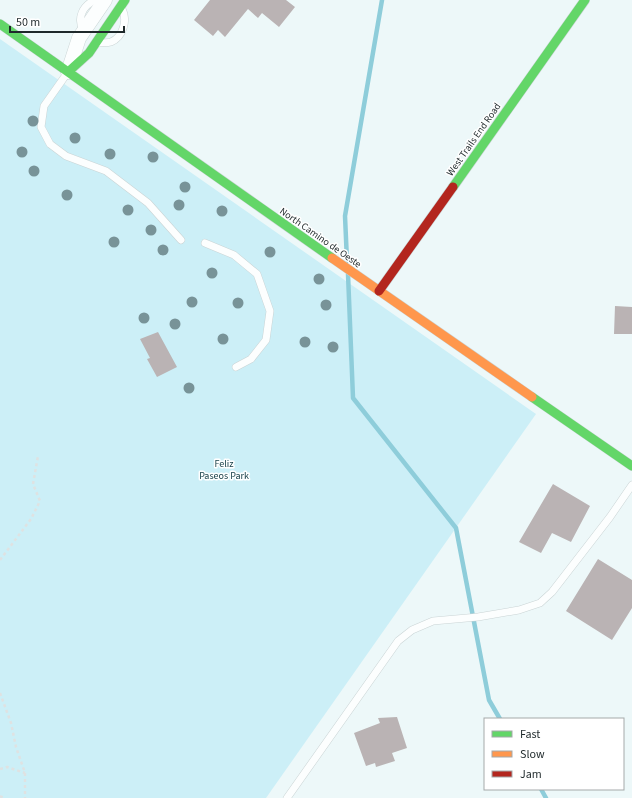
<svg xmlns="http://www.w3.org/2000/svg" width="632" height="798" viewBox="0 0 632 798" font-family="'Source Sans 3',sans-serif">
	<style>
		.green { fill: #cceff7 }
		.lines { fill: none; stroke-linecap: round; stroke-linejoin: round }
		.stream { stroke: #8ecdda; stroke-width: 4.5 }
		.building { fill: #bab3b4 }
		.lane-casing { stroke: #cad4d5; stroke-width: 8 }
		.street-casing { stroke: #cad4d5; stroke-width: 15 }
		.fast-casing { stroke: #cad4d5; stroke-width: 10 }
		.slow-casing { stroke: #cad4d5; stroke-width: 10 }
		.jam-casing { stroke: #cad4d5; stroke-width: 10 }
		.path { stroke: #dfe2e2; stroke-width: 2.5; stroke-dasharray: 3 3; stroke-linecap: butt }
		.lane { stroke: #fcfefe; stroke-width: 7 }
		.street { stroke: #fcfefe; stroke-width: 14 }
		.fast { stroke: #63d668; stroke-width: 9 }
		.slow { stroke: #ff974d; stroke-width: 9 }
		.jam { stroke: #b3261e; stroke-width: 9 }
		.tree { fill: #789398 }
		.labels { text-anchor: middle; stroke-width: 3; stroke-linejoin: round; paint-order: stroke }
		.street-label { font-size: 10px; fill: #1f292b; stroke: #fff }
		.park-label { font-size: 10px; fill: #194149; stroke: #fff }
	</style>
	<rect width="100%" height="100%" fill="#edf8f9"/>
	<!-- green -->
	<path class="green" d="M0 39 536 414 266 798H0Z"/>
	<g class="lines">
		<!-- stream -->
		<path class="stream" d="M347 261 345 216 382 0
			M348 274 353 398 456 528 489 700 500 719
			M541 789 546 798"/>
	</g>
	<!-- building -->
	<path class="building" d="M210 0H286L295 7 279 27 262 13 258 18 248 9 225 37 218 30 213 36 194 20Z
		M615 306 632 307V334H614Z
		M158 332 177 367 157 377 147 359 150 358 140 339Z
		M553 484 590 506 571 542 552 533 541 553 519 542Z
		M598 559 632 580V608L612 640 566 611Z
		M397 717 407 748 392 753 395 761 376 767 375 763 366 766 354 733 380 723 378 718Z"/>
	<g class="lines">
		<defs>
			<path id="lane" d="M83 31C77 18 82 6 95 0
				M98 43C102 43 108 43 111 42 123 37 128 20 122 9
				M68 72 44 106 41 127 50 144 66 156 106 171 148 203 181 240
				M205 243 234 255 257 274 270 311 266 340 251 359 236 367
				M287 798 398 641 412 630 433 621 478 617 519 610 540 603 552 592 610 517 632 485"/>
			<path id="street" d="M68 72 79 38 105 0"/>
			<path id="fast" d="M0 24 332 258
				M68 72 89 53 125 0
				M453 187 585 0
				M532 397 632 466"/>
			<path id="slow" d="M332 258 532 397"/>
			<path id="jam" d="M379 291 453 187"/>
		</defs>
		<!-- lane casing -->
		<use href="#lane" class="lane-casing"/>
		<!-- street casing -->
		<use href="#street" class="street-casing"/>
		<!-- fast casing -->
		<use href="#fast" class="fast-casing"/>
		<!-- slow casing -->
		<use href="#slow" class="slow-casing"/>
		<!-- jam casing -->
		<use href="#jam" class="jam-casing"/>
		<!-- path -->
		<path class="path" d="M0 560 31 519 40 501 33 484 38 456
			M0 693 11 723 16 747 25 773V798
			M0 769 7 767 25 773
			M0 796 4 798"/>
		<!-- lane -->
		<use href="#lane" class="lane"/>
		<!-- street -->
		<use href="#street" class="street"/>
		<!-- fast -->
		<use href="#fast" class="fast"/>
		<!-- slow -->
		<use href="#slow" class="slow"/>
		<!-- jam -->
		<use href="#jam" class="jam"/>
	</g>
	<!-- trees -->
	<g class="tree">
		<circle cx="33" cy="121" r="5.5"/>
		<circle cx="75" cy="138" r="5.5"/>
		<circle cx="22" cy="152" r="5.5"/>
		<circle cx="110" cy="154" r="5.5"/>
		<circle cx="153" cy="157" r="5.5"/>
		<circle cx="34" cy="171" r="5.5"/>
		<circle cx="185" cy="187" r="5.5"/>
		<circle cx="67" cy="195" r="5.5"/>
		<circle cx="179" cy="205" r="5.5"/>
		<circle cx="128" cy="210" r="5.5"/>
		<circle cx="222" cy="211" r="5.5"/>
		<circle cx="151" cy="230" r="5.5"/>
		<circle cx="114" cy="242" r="5.5"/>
		<circle cx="163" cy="250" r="5.5"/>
		<circle cx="270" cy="252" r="5.5"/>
		<circle cx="212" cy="273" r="5.5"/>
		<circle cx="319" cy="279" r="5.5"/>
		<circle cx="192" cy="302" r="5.5"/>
		<circle cx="238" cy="303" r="5.5"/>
		<circle cx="326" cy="305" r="5.5"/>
		<circle cx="144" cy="318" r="5.5"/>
		<circle cx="175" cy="324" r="5.5"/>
		<circle cx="223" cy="339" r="5.5"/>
		<circle cx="305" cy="342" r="5.5"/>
		<circle cx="333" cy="347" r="5.5"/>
		<circle cx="189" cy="388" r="5.5"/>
	</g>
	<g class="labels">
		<!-- street labels -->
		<g class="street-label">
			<text transform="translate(473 139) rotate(-55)" y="4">West Trails End Road</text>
			<text transform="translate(321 237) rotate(35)" y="4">North Camino de Oeste</text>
		</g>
		<!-- park labels -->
		<g class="park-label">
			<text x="224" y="467">Feliz<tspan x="224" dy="12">Paseos Park</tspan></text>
		</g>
	</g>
	<!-- legend -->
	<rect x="484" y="718" width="140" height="72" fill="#ffffff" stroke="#a5a9aa"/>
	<rect x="492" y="731" width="20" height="6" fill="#63d668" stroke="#a5a9aa"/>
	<text x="520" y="738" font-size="12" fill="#1f292b">Fast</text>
	<rect x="492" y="751" width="20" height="6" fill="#ff974d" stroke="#a5a9aa"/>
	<text x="520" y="758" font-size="12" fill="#1f292b">Slow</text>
	<rect x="492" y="771" width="20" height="6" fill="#b3261e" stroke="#a5a9aa"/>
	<text x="520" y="778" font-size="12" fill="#1f292b">Jam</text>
	<!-- scale -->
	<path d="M10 26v6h114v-6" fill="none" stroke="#1f292b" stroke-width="2"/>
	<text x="16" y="26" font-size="12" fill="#1f292b" stroke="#ffffff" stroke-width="3" paint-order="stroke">50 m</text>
</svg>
